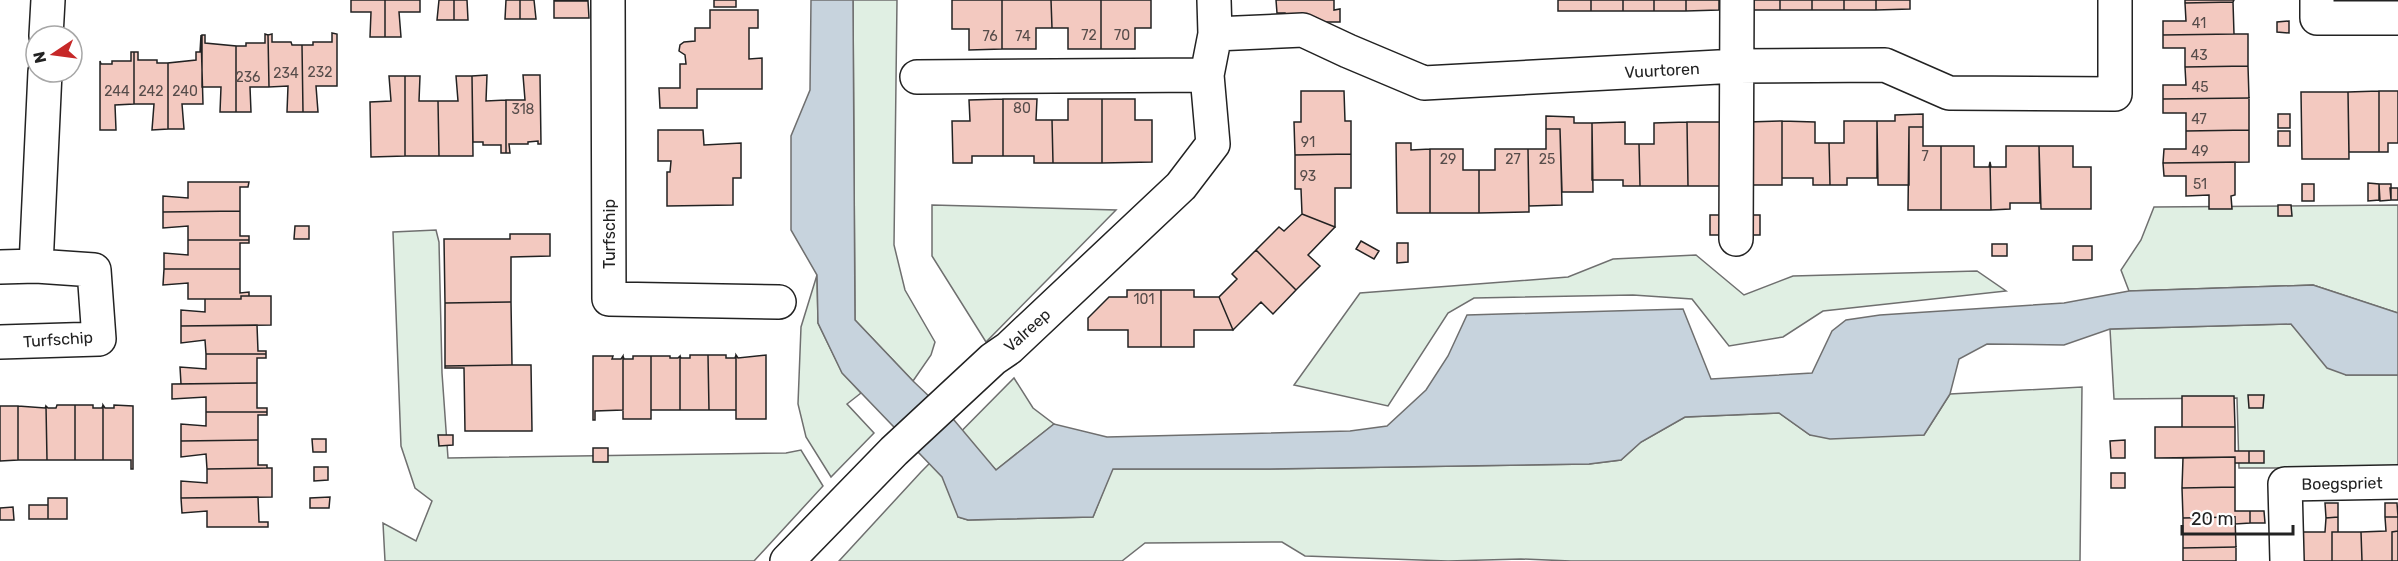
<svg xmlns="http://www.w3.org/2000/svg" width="2398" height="561" viewBox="0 0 2398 561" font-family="Rubik,sans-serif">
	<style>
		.green { fill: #e0efe3; stroke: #6f6f6f; stroke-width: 1.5 }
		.water { fill: #c7d3dd; stroke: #6f6f6f; stroke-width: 1.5 }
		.building { fill: #f3c9c0; stroke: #222; stroke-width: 1.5 }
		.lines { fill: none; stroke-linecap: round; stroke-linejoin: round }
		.minor-casing { stroke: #222; stroke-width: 36 }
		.minor { stroke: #fff; stroke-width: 33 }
		.labels { text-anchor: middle; stroke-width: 4.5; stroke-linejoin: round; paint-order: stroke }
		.number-label { font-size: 14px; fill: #564c4a }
		.street-label { font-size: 16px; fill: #222; stroke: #fff }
	</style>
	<rect width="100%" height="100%" fill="#fff"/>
	<!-- green -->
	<path class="green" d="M853 0H897L894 245 905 290 935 342 931 355 913 381 855 320Z
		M932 205 1116 210 986 342 932 256Z
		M2398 205V313L2313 285 2129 291 2121 270 2141 240 2154 207Z
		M436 230 439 242 442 373 448 458 786 453 801 450 823 486 754 561H385L383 523 416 541 432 501 415 488 401 446 393 232Z
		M1696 255 1744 295 1793 276 1977 271 2006 291 1823 311 1783 337 1729 346 1692 299 1633 295 1474 298 1448 313 1388 406 1294 385 1360 293 1568 277 1613 259Z
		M817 275 818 323 842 372 861 393 847 404 874 433 831 477 806 437 798 404 801 327Z
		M2291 324 2310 345 2346 375H2398V468H2239L2237 398 2114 399 2110 329Z
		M1014 378 1033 408 1054 424 996 470 968 440 958 517 968 520 1093 517 1112 469H1269L1589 464 1621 460 1641 442 1685 417 1779 413 1810 435H1924L1950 394 2082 387 2080 561H1571L1521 559 1448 561 1305 556 1282 542 1145 543 1122 561H839L921 472Z"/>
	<!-- water -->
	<path class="water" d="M811 0H853L855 320 913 381 954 420 996 470 1054 424 1107 437 1350 431 1387 426 1426 390 1448 356 1467 315 1683 309 1711 379 1812 373 1832 331 1846 320 1880 315 2064 303 2129 291 2313 285 2398 313V375H2346L2327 368 2291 324 2110 329 2064 345 1987 344 1959 359 1950 394 1924 435 1830 439 1810 435 1779 413 1685 417 1641 442 1621 460 1589 464 1269 469H1113L1093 517 968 520 958 517 942 477 842 373 818 323 817 275 791 230V136L810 90Z"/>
	<!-- building -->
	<path class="building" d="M351 0H385V37H370L371 12H351Z
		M385 0H420V12H399L401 37H385Z
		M439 0H454V20H437Z
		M454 0H467L468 20H454Z
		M506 0H520V19H505Z
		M520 0H534L536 19H520Z
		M554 0H588V1H554Z
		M714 0H736V7H714Z
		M952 0H1002V49L969 50V29H952Z
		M1002 0H1051L1052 28H1036V49H1002Z
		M1051 0H1101V49H1068V28H1052Z
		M1101 0H1151V28H1135V49H1101Z
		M1276 0H1334V10L1340 9V22H1277L1286 20 1285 13H1277Z
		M1558 0H1591V11H1558Z
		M1591 0H1623V11H1591Z
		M1623 0H1654V11H1623Z
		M1654 0H1686V11H1654Z
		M1686 0H1719V10L1686 11Z
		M1747 0H1780V10H1747Z
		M1780 0H1812V10H1780Z
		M1812 0H1844V10H1812Z
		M1844 0H1876V10H1844Z
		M1876 0H1910V9L1876 10Z
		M2185 0H2234L2233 2 2185 3Z
		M554 1H588L589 18H554Z
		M2233 2 2234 34 2163 35V21H2186L2185 3Z
		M710 10H758V28H749V59L762 58V89H697V108H660L659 88H680V64H686L685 55 679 51 680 45 684 42 695 41V28H710Z
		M2289 21V33L2277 32V22Z
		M332 33 337 34V86H316L318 112H303L302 45H313V42H332Z
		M265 34 268 35 269 87H250L251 112H236V46H246V43H265Z
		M272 34V42H291L292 45H302L303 112H287L288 86 269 87 268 35Z
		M2234 34H2248V66L2185 67V48H2163V35Z
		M201 35 203 104H182L184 129H168V63L196 60V52H200Z
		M202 35H205V43L236 46V112H220L221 87H202Z
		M131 52H134V104L115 105 116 130H100V61L101 64H112V61H131Z
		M134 52H138V60H157V63H168V129L152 130 154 104H134Z
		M2248 66 2249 98 2163 99V85H2186L2185 67Z
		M487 75 486 101 506 100V153H501V145H483V142H473L472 76Z
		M523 75H540L541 144H538V141L528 142V144H509L510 153H506V100H525Z
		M389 76H405V156L371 157 370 102 391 101Z
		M405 76H420L419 101H438L439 156H405Z
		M456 76H472L473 156H439L438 101H458Z
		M1301 91H1344L1345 121H1351V154L1295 155 1294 122H1301Z
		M2379 91V152H2349L2348 92Z
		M2379 91H2398V143H2388V152H2379Z
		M2301 92H2348L2349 159H2302Z
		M2249 98V130L2186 131V113H2163V99Z
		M1003 99V156H972V163H953L952 121H970L969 100Z
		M1003 99H1037L1036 120H1052L1053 163H1034V156H1003Z
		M1068 99H1102V163H1053L1052 120H1068Z
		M1102 99H1135V120H1152V162L1102 163Z
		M1923 114V127H1909V185H1878L1877 121H1895V115Z
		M2278 114H2290V128H2278Z
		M1546 116 1574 117V123H1592L1593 192H1562L1560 129H1546Z
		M1782 121V185H1748V122Z
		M1782 121 1815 122V143H1829L1830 185H1813V178H1782Z
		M1844 121H1877V178H1847V185H1830L1829 143H1844Z
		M1625 122V144H1639L1640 186H1623V180H1592V123Z
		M1687 122H1721V186H1688Z
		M1687 122 1688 186H1640L1639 144H1654V123Z
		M1909 127H1923V146H1941V210H1908Z
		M1546 129H1560L1562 205 1529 206 1528 149H1546Z
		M658 130H703L704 145 741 143V178H733V205L667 206V172H670L671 161H658Z
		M2249 130V162L2163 163 2164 149H2186V131Z
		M2278 131H2290V146H2278Z
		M1396 143H1411V150L1430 149V213H1397Z
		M1941 146H1974V167H1989L1990 162 1991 210H1941Z
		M2006 146H2039L2040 203H2010V209L1991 210 1990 162 1991 167H2006Z
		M2039 146H2073V167H2091V209H2041Z
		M1430 149H1463V170H1479V213H1430Z
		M1495 149H1528L1529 212 1479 213V170H1495Z
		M1351 154V188H1335V227L1302 214 1301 189H1295V155Z
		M2235 162V195L2231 196 2232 209H2209V195L2186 196V176H2164L2163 163Z
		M188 182H249L248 187H240V211L163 212V196L188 198Z
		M2368 183 2379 184V200L2368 201Z
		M2302 184H2314V201H2302Z
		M2379 184H2391V200L2380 201Z
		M2390 188H2398V200H2391Z
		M2278 205H2291L2292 216H2278Z
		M240 211V236H249V240H188V226L163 228V212Z
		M1302 214 1335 227 1308 255 1320 266 1296 290 1256 250 1279 227 1284 231Z
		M1710 215H1721V235H1710Z
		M1749 215H1760V235H1749Z
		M295 226H309V239H294Z
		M510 234H550V256L511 257V302L445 303 444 239H510Z
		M188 240H249V243H240V269H164V253L188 255Z
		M1361 241 1379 251 1374 259 1356 249Z
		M1397 243H1408V262L1397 263Z
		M1992 244H2007V256H1992Z
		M2073 246H2092V260H2073Z
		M1256 250 1296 290 1273 314 1261 302 1233 330 1219 297 1237 279 1232 274Z
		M164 269H240V293L249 292V296H241V299H188V283L163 285Z
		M1127 290H1161V347H1128V330H1088V318L1109 297H1127Z
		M1161 290H1194V297H1219L1233 330H1194V347H1161Z
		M241 296H271V325L181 326V310L205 312V299H241Z
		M511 302 512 365 445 366V303Z
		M257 325 258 351H266V354H206L205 340 181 343V326Z
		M206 354H266V358H257V383L181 384 180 367 206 369Z
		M690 355H708L709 410H680V356L681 358H690Z
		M708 355H726V358H735L736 355V410H709Z
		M736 355 738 358 766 355V419H736Z
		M593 356H613L612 359H621L623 356V410L595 411V420H593Z
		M623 356 624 359H633V356H651V419H623Z
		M651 356H670V358H678L680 356V410H651Z
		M512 365H531L532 431H465L464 368H445V366Z
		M257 383V408H267V412H206V397L172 399V384Z
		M2248 395H2264L2263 408H2249Z
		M2182 396H2234L2235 427H2182Z
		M57 405H75V460H47L46 406 48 408H56Z
		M75 405H93V408H102L103 405V460H75Z
		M103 405 105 408H114V405L133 406V469H131V460H103Z
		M0 406H18V460L0 461Z
		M18 406 45 408 46 406 47 460H18Z
		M206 412H267V415H258V440L181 441V424L206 426Z
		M2155 427H2235V451H2249V463H2235V457L2155 458Z
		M438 435H453V445L439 446Z
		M312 439H326V452H313Z
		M258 440V465H267V468L207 469 206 454 181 457V441Z
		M2125 440V458H2111L2110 441Z
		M593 448H608V462H593Z
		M2249 451H2264V463H2249Z
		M2235 457V487L2182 488 2183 458Z
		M314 467H328V480L314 481Z
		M267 468H272V497L181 498V481L207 483V469Z
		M2111 473H2125V488H2111Z
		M2235 487V511H2250V523L2235 524V517L2183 518 2182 488Z
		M258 497 259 522H268V527H207V511L182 513 181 498Z
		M330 497 329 508H310V498Z
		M48 498H67V519H48Z
		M2325 503H2338V517L2326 518Z
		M2385 503H2397L2398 517H2385Z
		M29 505H48V519H29Z
		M13 507 14 520H0V508Z
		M2250 511H2264L2265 523H2250Z
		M2235 517 2236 547 2183 548V518Z
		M2338 517V532H2332V561H2300V532H2325L2326 518Z
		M2385 517H2398V531L2392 532V561H2362L2361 532 2386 531Z
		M2398 531V561H2392V532Z
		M2332 532H2361L2362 561H2332Z
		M2236 547V561H2183V548Z"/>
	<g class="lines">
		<defs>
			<path id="minor" d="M608 0 609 299 779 302
				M2317 0V18H2398
				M1215 34 1303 30 1348 51 1424 83 1737 66 1885 65 1949 93 2115 94V0
				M46 36 48 0
				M917 77 1207 75
				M1736 239 1737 0
				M36 266 45 72
				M0 267 36 266 94 270 99 339 0 342
				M787 561 894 451 993 359 1009 348 1181 186 1213 144 1207 75 1215 34 1214 0
				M2287 561 2285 484 2398 482"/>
		</defs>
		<!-- minor casing -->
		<use href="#minor" class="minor-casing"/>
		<!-- minor -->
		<use href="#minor" class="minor"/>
	</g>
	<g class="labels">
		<!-- number labels -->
		<g class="number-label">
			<text x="2199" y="28">41</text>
			<text x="1089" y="40">72</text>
			<text x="1122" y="40">70</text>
			<text x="990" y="41">76</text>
			<text x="1023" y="41">74</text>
			<text x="2199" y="60">43</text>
			<text x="320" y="77">232</text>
			<text x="286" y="78">234</text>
			<text x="248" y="82">236</text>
			<text x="2200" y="92">45</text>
			<text x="117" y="96">244</text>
			<text x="151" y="96">242</text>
			<text x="185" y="96">240</text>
			<text x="1022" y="113">80</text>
			<text x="523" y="114">318</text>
			<text x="2199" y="124">47</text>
			<text x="1308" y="147">91</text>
			<text x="2200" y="156">49</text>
			<text x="1925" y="161">7</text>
			<text x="1448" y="164">29</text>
			<text x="1513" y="164">27</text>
			<text x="1547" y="164">25</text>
			<text x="1308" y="181">93</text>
			<text x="2200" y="189">51</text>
			<text x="1144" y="304">101</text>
		</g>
		<!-- street labels -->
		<g class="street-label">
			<text transform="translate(1662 70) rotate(-3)" y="6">Vuurtoren</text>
			<text transform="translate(609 234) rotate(-90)" y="6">Turfschip</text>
			<text transform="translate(1027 330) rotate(-42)" y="6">Valreep</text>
			<text transform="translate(58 339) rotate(-4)" y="6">Turfschip</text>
			<text transform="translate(2342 483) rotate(-1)" y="6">Boegspriet</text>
		</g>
	</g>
	<!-- north arrow -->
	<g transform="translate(54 54) rotate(257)"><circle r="28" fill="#ffffff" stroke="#a7a7a7" stroke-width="1.5"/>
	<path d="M0-4.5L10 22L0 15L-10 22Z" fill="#c62828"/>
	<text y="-9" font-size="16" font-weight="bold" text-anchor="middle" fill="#222222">N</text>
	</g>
	<!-- scale -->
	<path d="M2182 525v9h111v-9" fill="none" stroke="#222222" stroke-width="3"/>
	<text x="2191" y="525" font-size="18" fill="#222222" stroke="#ffffff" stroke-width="4.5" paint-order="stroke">20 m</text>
</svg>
